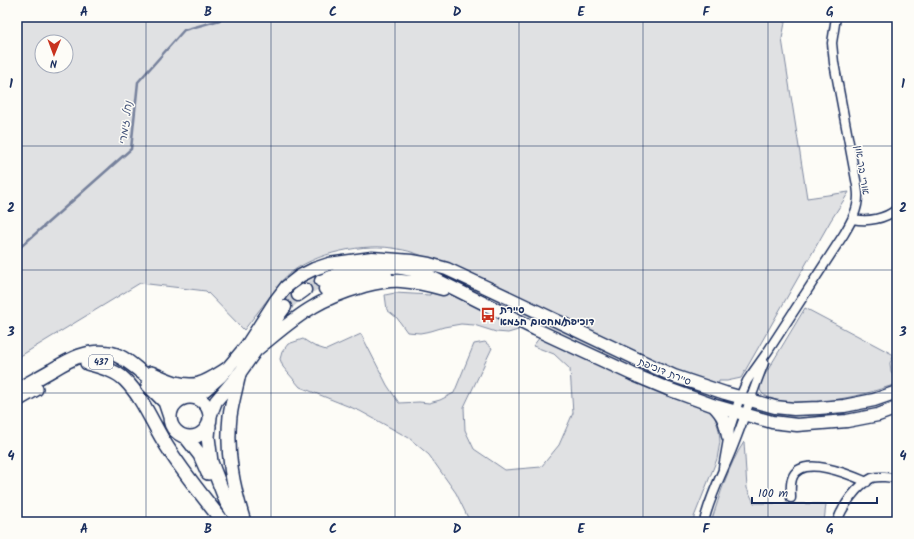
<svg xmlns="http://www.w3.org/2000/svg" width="914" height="539" viewBox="0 0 914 539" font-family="Kalam,'Playpen Sans Hebrew',sans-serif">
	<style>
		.green { fill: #e0e1e3; stroke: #7e88a0; fill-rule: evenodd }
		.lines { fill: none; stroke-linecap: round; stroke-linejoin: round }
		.stream { stroke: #76819c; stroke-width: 2.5 }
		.secondary-tunnel { stroke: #d0d3d8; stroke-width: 12; stroke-dasharray: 12 6; stroke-linecap: butt }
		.minor-casing { stroke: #1b2f5e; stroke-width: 11 }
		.secondary-casing { stroke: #1b2f5e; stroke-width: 15 }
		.primary-casing { stroke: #1b2f5e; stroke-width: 16 }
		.minor { stroke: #fdfcf7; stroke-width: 8 }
		.secondary { stroke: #fdfcf7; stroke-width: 12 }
		.primary { stroke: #fdfcf7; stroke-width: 13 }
		.grid { fill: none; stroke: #1b2f5e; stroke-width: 1; stroke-opacity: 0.55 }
		.labels { text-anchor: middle; stroke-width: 3; stroke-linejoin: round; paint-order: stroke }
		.shield { fill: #fdfcf7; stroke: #5f6c8c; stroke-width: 1 }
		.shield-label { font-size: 9px; font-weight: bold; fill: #1b2f5e }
		.street-label { font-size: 10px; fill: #1b2f5e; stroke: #fdfcf7 }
		.poi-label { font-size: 10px; font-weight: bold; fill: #1b2f5e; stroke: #fdfcf7; text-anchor: start }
		.water-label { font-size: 11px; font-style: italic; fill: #49587d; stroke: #fdfcf7 }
		.neatline { fill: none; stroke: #1b2f5e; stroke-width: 1.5 }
		.grid-label { font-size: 13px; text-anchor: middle; font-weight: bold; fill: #1b2f5e }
	</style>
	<rect width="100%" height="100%" fill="#fdfcf7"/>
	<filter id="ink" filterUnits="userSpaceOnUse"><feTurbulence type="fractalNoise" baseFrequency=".025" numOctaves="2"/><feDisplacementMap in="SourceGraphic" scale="8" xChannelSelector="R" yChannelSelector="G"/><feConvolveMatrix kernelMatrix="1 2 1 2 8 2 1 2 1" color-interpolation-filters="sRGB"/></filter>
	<g filter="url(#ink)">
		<!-- green -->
		<path class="green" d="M17 17H786L782 39 807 198 849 192 831 220 741 378 727 381H719L713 412 719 430 720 442 717 459 694 517V522H470L456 493 429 455 409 438 360 411 300 387 283 367 280 359 282 352 288 344 303 339 314 346 326 350 361 334 387 385 399 403 419 402 429 403 440 400 454 393 474 344 485 342 492 348 464 407 465 430 474 449 505 470 541 467 559 445 573 413 570 369 554 354 533 346 540 337 519 327 518 330 508 333 496 332 474 325 461 324 444 327 431 331 420 333 407 332 397 318 387 310 385 295 395 293 430 295 438 263C426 257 412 251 398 249 366 242 313 253 288 275 282 279 278 286 274 291 264 304 254 317 244 330L206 291 140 283 17 358ZM42 42H66V66H42Z
			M805 308 894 355 890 363 891 371 897 384C886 387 875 391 864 394 838 400 794 408 770 398 767 396 763 395 762 393 758 388 761 383 763 378Z
			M744 442 747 488 754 503 826 504 824 522H711C720 495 728 466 744 442Z"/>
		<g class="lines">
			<!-- stream -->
			<path class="stream" d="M17 250 131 149 138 82 184 30 220 20V17"/>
			<!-- secondary-tunnel -->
			<path class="secondary-tunnel" d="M305 290 321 281
				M285 307 291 301 298 295"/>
			<defs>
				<path id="minor" d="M853 219C868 222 885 219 897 209
					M723 468 730 428 740 397 747 381 751 375 768 351 844 234C851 222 858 210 858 196 858 190 857 185 856 180L834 63 832 43 836 17
					M791 498C791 492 790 485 792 479 800 453 851 475 867 482
					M704 522C710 495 724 470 734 444 745 417 753 390 764 363
					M837 522C842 507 857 485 872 478 879 476 890 477 897 479"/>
				<path id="secondary" d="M321 281C354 266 388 262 423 273L535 329 632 374 668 389 712 405 772 422 797 425 847 421 878 415 897 408
					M325 289C343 280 365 275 386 275
					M298 295 305 290
					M255 351C274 336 292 319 313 307 329 297 347 291 364 286 376 283 389 280 401 281 415 282 429 285 443 289
					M192 397 205 390 221 376 247 345 276 300 286 287 300 276 314 269 329 264 372 258 412 261 429 264 447 269 490 289 639 360 674 376 725 393 775 407 794 409 819 408 844 406 874 400 897 392
					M713 405C724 416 725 421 728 436
					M211 414 216 401 239 374 261 343 279 315 285 307"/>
				<path id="primary" d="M87 363C100 367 115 370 125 380 142 397 151 420 163 440 180 469 202 495 223 522
					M151 373C166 380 183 388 199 384 209 381 219 374 227 369
					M239 374C236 388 232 402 230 416 226 454 233 487 244 522
					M148 385 165 402 170 417
					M17 390C29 383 40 377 52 370 69 360 87 349 109 353 120 354 131 364 140 371 151 379 162 390 175 395 179 396 183 396 187 397
					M170 417a20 20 0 1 1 40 0a20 20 0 1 1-40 0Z
					M17 400 36 389
					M209 426 208 437 211 462 226 501 239 522
					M186 437 200 455 208 473"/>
			</defs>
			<!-- minor casing -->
			<use href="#minor" class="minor-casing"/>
			<!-- secondary casing -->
			<use href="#secondary" class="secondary-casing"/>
			<!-- primary casing -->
			<use href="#primary" class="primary-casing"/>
			<!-- minor -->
			<use href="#minor" class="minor"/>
			<!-- secondary -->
			<use href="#secondary" class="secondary"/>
			<!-- primary -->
			<use href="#primary" class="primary"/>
		</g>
	</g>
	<!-- grid -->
	<path class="grid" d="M146 17V522M271 17V522M395 17V522M519 17V522M643 17V522M768 17V522M17 146H897M17 270H897M17 393H897"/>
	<!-- icons -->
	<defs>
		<symbol id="bus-bare" viewBox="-9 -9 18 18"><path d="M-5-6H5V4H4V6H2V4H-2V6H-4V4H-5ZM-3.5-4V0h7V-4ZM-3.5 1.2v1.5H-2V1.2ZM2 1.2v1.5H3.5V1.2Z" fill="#c8321e" stroke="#fdfcf7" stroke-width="2.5" paint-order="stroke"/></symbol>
	</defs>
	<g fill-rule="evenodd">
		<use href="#bus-bare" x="477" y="304" width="22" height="22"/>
	</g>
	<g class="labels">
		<!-- shield labels -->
		<rect class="shield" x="89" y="355" width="24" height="14" rx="3"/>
		<g class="shield-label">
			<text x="101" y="365">437</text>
		</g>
		<!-- street labels -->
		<g class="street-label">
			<text transform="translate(863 170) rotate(81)" y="4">אורי בר און</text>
			<text transform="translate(665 371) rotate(22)" y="4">סיירת דוכיפת</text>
		</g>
		<!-- poi labels -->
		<g class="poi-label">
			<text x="500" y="313">סיירת<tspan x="500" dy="12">דוכיפת/מחסום חזמא</tspan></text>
		</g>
		<!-- water labels -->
		<g class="water-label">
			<text transform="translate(125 123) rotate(-82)" y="4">נחל זימרי</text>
		</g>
	</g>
	<!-- margin -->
	<rect width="914" height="539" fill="none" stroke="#fdfcf7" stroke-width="44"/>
	<!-- north arrow -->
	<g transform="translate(54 54) rotate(181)"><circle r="19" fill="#fdfcf7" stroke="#a3aaba"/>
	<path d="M0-3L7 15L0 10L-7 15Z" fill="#c8321e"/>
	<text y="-6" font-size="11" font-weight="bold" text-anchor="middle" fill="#1b2f5e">N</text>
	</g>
	<!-- scale -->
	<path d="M752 497v6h125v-6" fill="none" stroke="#1b2f5e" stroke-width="2"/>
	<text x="758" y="497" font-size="12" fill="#1b2f5e" stroke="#fdfcf7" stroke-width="3" paint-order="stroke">100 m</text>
	<rect x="22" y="22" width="870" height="495" class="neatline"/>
	<g class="grid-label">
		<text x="84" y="16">A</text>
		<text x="208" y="16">B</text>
		<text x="333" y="16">C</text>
		<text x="457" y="16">D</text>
		<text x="581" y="16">E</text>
		<text x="706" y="16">F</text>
		<text x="830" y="16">G</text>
		<text x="11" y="88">1</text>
		<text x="903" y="88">1</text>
		<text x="11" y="212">2</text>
		<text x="903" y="212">2</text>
		<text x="11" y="336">3</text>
		<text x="903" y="336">3</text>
		<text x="11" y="460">4</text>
		<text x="903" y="460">4</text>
		<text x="84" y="533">A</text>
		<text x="208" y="533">B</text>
		<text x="333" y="533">C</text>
		<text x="457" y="533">D</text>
		<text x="581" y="533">E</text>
		<text x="706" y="533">F</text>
		<text x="830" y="533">G</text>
	</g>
</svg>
